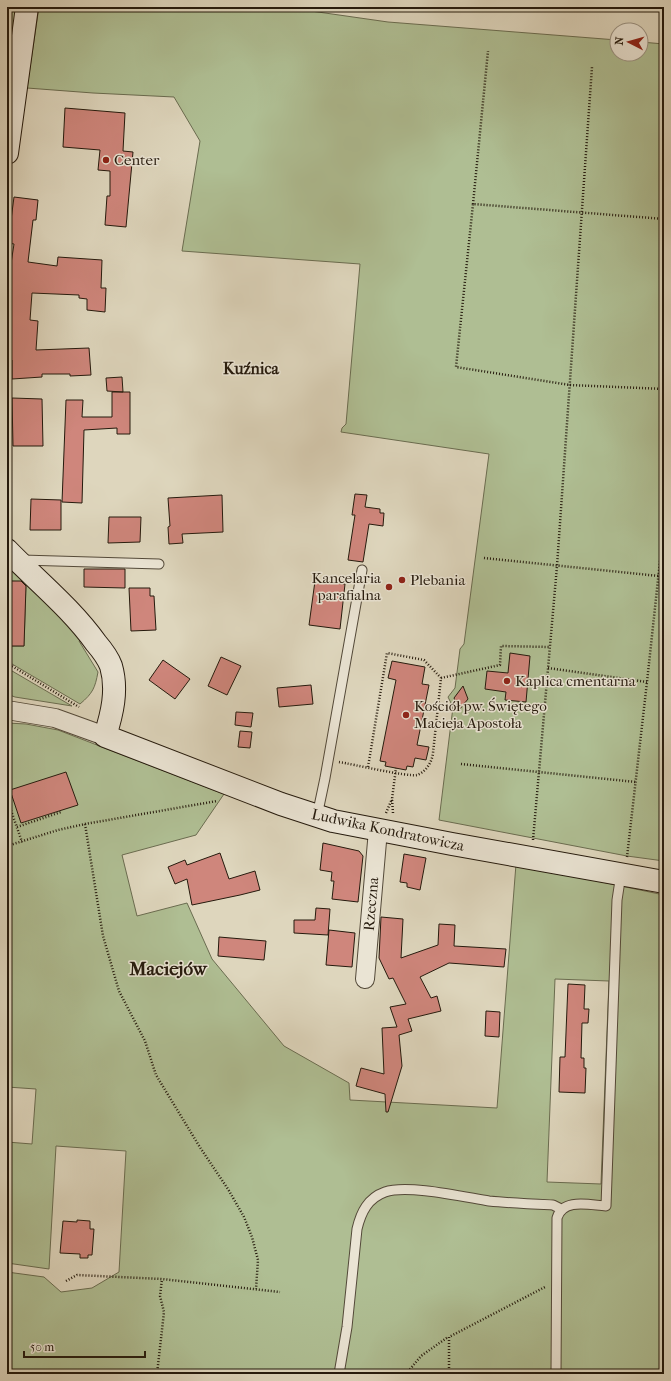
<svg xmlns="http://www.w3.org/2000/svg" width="671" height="1381" viewBox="0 0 671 1381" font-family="'IM FELL French Canon',serif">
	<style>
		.green { fill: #afbe93; stroke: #6a6c50; fill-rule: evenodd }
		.building { fill: #cf867c; stroke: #251a0d }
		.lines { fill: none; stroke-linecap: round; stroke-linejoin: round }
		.lane-casing { stroke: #534939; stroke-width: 11 }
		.street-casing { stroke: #534939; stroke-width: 20 }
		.secondary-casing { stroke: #251a0d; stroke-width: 24 }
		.path { stroke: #251a0d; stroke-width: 2.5; stroke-dasharray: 1 2; stroke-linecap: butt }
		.lane { stroke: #eae4d4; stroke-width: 9 }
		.street { stroke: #eae4d4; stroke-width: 18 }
		.secondary { stroke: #eae4d4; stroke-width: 22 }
		.poi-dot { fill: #8f2418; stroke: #eae4d4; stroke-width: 1.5 }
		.labels { text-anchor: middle; stroke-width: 3; stroke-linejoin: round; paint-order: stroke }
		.poi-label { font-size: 15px; fill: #251a0d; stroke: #eae4d4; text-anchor: start }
		.street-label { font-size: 15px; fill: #251a0d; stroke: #eae4d4 }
		.neighbourhood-label { font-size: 16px; font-weight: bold; fill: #251a0d; stroke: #eae4d4 }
		.district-label { font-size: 19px; font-weight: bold; fill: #251a0d; stroke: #eae4d4 }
	</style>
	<rect width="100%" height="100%" fill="#ded6bd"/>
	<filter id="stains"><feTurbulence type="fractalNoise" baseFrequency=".005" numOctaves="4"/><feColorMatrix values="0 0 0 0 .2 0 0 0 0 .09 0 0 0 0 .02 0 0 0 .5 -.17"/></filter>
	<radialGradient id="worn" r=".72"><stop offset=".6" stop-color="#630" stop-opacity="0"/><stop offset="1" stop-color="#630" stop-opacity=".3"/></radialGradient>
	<!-- green -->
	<path class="green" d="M7 7H17L11 49H7Z
		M39 7H283L388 22 617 40V54H641V42L664 44V861L627 856 439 820 453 707 448 697 455 688 460 649 464 644 489 454 341 432 342 428 346 424 360 264 182 251 200 141 174 97 93 93 27 88Z
		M7 569H15L83 638 79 641 98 672C95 688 93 693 80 704L7 661V646H24L26 582 7 581Z
		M7 668 72 706 15 697 7 694Z
		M7 723 26 724 58 730 224 794 196 835 122 855 137 916 187 903 212 959 284 1046 349 1083 350 1100 497 1108 516 864 664 895V1374H7V1272L44 1277 61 1292 92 1288 119 1272 126 1151 56 1146 49 1269 7 1263V1142L32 1144 36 1089 7 1087ZM555 979 609 981 601 1184 547 1182Z"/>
	<!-- building -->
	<path class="building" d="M65 108 125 113 123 151 133 152 126 227 105 225 107 196H110V171L98 170 100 150 63 147Z
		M14 197 38 200 36 220H33L28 262 57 266 58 257 102 260 101 288H106L105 312 87 310V299L79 298V295L32 293 30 320 38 321 36 350 89 348 91 375 70 376V374H42V377L12 379V360H7V319H9L11 283H8L14 244 8 243Z
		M122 377 123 392 107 391 106 378Z
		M112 392H130V434H117V428L84 430 82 503 62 502 66 400H83L82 417H112Z
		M12 398 42 399 43 446H13Z
		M355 494 367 495 365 507 380 509V513H384L383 526 369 524 363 562 348 560 355 515H352Z
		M222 495 223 532 182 534 183 543 169 544 168 527 170 526 168 498Z
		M31 499 61 500V530H30Z
		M109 517H141L140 542 108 543Z
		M84 569H125V588L84 587Z
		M7 581H21L26 586 24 646H7Z
		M315 581 345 584 340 629 309 625Z
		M129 588H150V596H154L156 630 131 631Z
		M510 653 530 656 526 702 505 700 506 692 485 689 487 671 508 673Z
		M221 657 241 666 227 695 208 686Z
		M163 660 190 679 175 699 149 680Z
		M392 661 425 667 422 684 429 685 417 745 429 747 426 760 415 758 413 767 407 766 406 770 385 766 386 762 380 761 396 680 388 678Z
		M311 685 313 704 279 707 277 688Z
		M463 686 468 699 459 710 454 698Z
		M236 712 253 713 251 727 235 725Z
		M240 731 252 732 250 748 238 747Z
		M66 772 78 805 21 823 10 790Z
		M323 843 359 851 363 856 358 902 332 899 334 881H331L332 872 320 870Z
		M220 853 229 879 255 871 260 890 240 895 192 905 187 879 175 884 168 867 185 860 187 865Z
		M404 854 426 858 420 890 407 887V883L400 882Z
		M316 908 330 909 328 935 294 933V920H315Z
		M381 917 403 919 401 958 438 945 439 924 455 925 454 946 506 949 504 967 449 963 420 977 431 998 437 996 441 1011 408 1019 412 1031 399 1035 402 1066 388 1112H386L385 1094 356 1086 361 1068 384 1074 382 1028 397 1027 390 1007 406 1004 393 978 389 979 379 958Z
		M329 930 355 933 352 967 326 965Z
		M219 937 266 941 264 960 218 956Z
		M568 984 585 985 584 1009H589L588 1023H582L581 1058H584V1068H586L585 1093 559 1092 560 1057H565Z
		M486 1011 500 1012 499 1037 485 1036Z
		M77 1220 90 1221V1229H94L92 1255H88V1258H80V1254L60 1253 63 1221 77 1222Z"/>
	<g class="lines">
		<defs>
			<path id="lane" d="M22 560 159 564
				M317 816 325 778 362 570
				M339 1374 347 1327 357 1229C361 1212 368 1198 385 1192 407 1184 464 1197 489 1201 510 1203 532 1204 553 1205L561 1209
				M556 1374 557 1218C563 1198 589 1205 606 1206L617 900 621 874"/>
			<path id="street" d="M7 710 55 718 105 736
				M365 979 378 830"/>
			<path id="secondary" d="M7 153 27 7
				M7 550C37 581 71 608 96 643 102 650 108 658 111 666 118 690 112 714 105 736L281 804 333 821 452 844 664 882"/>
		</defs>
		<!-- lane casing -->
		<use href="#lane" class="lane-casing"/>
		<!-- street casing -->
		<use href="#street" class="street-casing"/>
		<!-- secondary casing -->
		<use href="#secondary" class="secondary-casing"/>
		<!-- path -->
		<path class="path" d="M473 204 488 51
			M664 219 473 204 456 367 570 385 664 389
			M484 558 659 576
			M7 663 79 707
			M548 668 647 682
			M441 678 500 665 501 646 550 647
			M339 762C352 764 407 777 417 775 426 772 432 762 433 753L441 678 424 660 387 653 368 767
			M461 764 636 782
			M7 799 22 842
			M386 813 392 799
			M393 813 392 799 396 768
			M85 824 103 936 119 991 145 1041 156 1075 201 1149 228 1189 244 1217 252 1237 258 1260 256 1289
			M17 827 61 812
			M533 840 557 566 592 67
			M7 846 58 830 85 824 217 801
			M627 857 647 682 664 524
			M66 1281 77 1275 162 1279 280 1292
			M157 1374 164 1312 160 1296 162 1279
			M406 1374 421 1356 448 1337
			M449 1374V1337L545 1287"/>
		<!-- lane -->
		<use href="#lane" class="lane"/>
		<!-- street -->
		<use href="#street" class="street"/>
		<!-- secondary -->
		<use href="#secondary" class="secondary"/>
	</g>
	<!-- markers -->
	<g class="poi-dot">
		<circle cx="106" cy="160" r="4"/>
		<circle cx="402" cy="580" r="4"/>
		<circle cx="389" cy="587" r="4"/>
		<circle cx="507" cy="681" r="4"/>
		<circle cx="406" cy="715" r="4"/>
	</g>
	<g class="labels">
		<!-- poi labels -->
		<g class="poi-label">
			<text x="114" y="165">Center</text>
			<text x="381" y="583" text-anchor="end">Kancelaria<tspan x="381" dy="17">parafialna</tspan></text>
			<text x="410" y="585">Plebania</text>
			<text x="515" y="686">Kaplica cmentarna</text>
			<text x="414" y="711">Kościół pw. Świętego<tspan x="414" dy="17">Macieja Apostoła</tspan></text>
		</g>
		<!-- street labels -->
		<g class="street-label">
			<text transform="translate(388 830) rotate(12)" y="5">Ludwika Kondratowicza</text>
			<text transform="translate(371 904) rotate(-85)" y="5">Rzeczna</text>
		</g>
		<!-- neighbourhood labels -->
		<g class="neighbourhood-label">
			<text x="251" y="374">Kuźnica</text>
		</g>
		<!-- district labels -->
		<g class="district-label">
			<text x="168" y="975">Maciejów</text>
		</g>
	</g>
	<!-- margin -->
	<rect width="671" height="1381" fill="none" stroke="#ded6bd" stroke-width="24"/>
	<rect x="8" y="8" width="655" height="1365" fill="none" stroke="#251a0d" stroke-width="2"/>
	<rect x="12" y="12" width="647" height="1357" fill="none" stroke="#251a0d"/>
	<!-- north arrow -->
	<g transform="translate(629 42) rotate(276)"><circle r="19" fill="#eae4d4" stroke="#9b9384"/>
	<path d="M0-3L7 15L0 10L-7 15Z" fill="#8f2418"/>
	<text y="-6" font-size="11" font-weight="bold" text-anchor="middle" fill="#251a0d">N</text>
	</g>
	<!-- scale -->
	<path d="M24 1351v6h121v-6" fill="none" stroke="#251a0d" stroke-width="2"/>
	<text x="30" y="1351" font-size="12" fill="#251a0d" stroke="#eae4d4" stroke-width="3" paint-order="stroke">50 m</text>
	<rect width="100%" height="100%" filter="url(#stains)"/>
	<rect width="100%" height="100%" fill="url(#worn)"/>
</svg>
